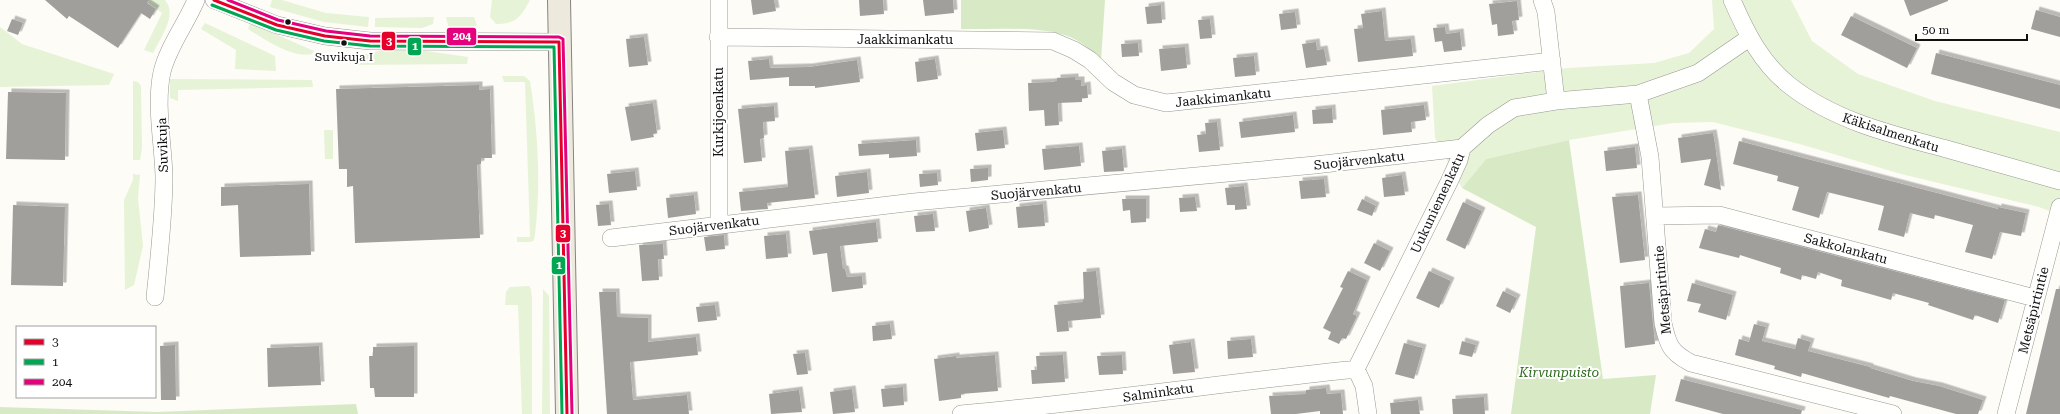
<svg xmlns="http://www.w3.org/2000/svg" width="2060" height="414" viewBox="0 0 2060 414" font-family="'Roboto Serif',serif">
	<style>
		.green { fill: #e7f3d7 }
		.forest { fill: #d8eac5 }
		.building { fill: #a19f9c; filter: url(#shadow) }
		.lines { fill: none; stroke-linecap: round; stroke-linejoin: round }
		.minor-casing { stroke: #979795; stroke-width: 18 }
		.major-casing { stroke: #858482; stroke-width: 24 }
		.minor { stroke: #fffffe; stroke-width: 17 }
		.major { stroke: #ede9dc; stroke-width: 22 }
		.bus-1-casing { stroke: #fff; stroke-width: 6 }
		.bus-2-casing { stroke: #fff; stroke-width: 6 }
		.bus-3-casing { stroke: #fff; stroke-width: 6 }
		.bus-1 { stroke: #e4002b; stroke-width: 3 }
		.bus-2 { stroke: #00a651; stroke-width: 3 }
		.bus-3 { stroke: #e5007d; stroke-width: 3 }
		.bus-dot { fill: #111; stroke: #fff; stroke-width: 1.5 }
		.labels { text-anchor: middle; stroke-width: 4; stroke-linejoin: round; paint-order: stroke }
		.bus-label { font-size: 12px; fill: #111; stroke: #fff }
		.street-label { font-size: 13px; fill: #111; stroke: #fff }
		.park-label { font-size: 13px; font-style: italic; fill: #2f6b1f; stroke: #fff }
		.line-badge { stroke: #fff; stroke-width: 1.5 }
		.badge-label { font-size: 11px; text-anchor: middle; font-weight: bold; fill: #fff }
	</style>
	<defs>
		<filter id="shadow"><feDropShadow dx="3.5" dy="-3.5" stdDeviation="0" flood-color="#0004"/></filter>
	</defs>
	<rect width="100%" height="100%" fill="#fdfcf7"/>
	<!-- green -->
	<path class="green" d="M144 0H165C178 15 160 38 153 53L144 50 162 13Z
		M272 0H282L326 13 369 17 368 27 324 22 270 7Z
		M492 0H530C521 17 516 24 496 24L490 17Z
		M1712 0H1791L1812 41 1858 74 1935 101 2060 132V215L2039 207 1901 174 1803 145 1713 122 1673 123 1569 140 1486 159 1462 188 1435 138 1432 86 1568 68 1654 63 1689 53 1714 29Z
		M434 17 433 24 422 28 375 27V18Z
		M446 17H474L477 25 469 29H449Z
		M205 23 275 56 276 71 235 69 236 50 201 29Z
		M250 24 257 26 314 51 312 54C293 59 264 39 248 29Z
		M0 27 22 44 114 74 109 85 0 87Z
		M412 49 468 57 467 64 355 65 352 62V57L383 50Z
		M502 76H524L530 81C538 131 541 184 535 235L534 240 531 242H517V237H530L525 82H504Z
		M170 79 312 80 313 87 178 90V101L170 98Z
		M133 81 138 82 141 86 142 148 140 160H133Z
		M324 130H333V159H325Z
		M133 174 140 175 138 198 143 246 134 285 125 290 124 200 133 180Z
		M529 286 531 289 532 298V414H522L518 305H505L506 292 510 287Z
		M543 289 549 296 550 414H542Z"/>
	<!-- forest -->
	<path class="forest" d="M961 0H1105L1101 61C1094 54 1087 46 1078 41 1050 24 993 30 961 29Z
		M1569 140 1603 379 1656 375 1650 414H1511L1536 227 1462 188 1486 159Z
		M356 404 358 414H0V407L157 412Z"/>
	<!-- building -->
	<path class="building" d="M45 0H149L147 3 156 9 150 19 141 13 118 48 69 16 67 19Z
		M751 0H774L776 11 753 15Z
		M859 0H883L884 14 860 16Z
		M923 0H953L954 13 925 16Z
		M1904 0H1948V1L1910 16Z
		M1517 1 1519 20 1512 21 1514 34 1498 36 1497 24 1492 25 1489 4Z
		M1161 5 1162 23 1147 24 1145 7Z
		M2036 10 2060 17V37L2031 29Z
		M1382 11 1385 41 1411 39 1413 56 1358 62 1354 29 1363 28 1361 14Z
		M1295 12 1297 28 1281 30 1279 14Z
		M1851 16 1917 48 1907 68 1841 35Z
		M12 19 23 23 18 35 7 31Z
		M1210 19 1212 38 1200 39 1198 20Z
		M1445 27 1446 34 1460 32 1462 50 1444 52 1442 41 1435 42 1433 28Z
		M644 37 648 65 629 67 626 39Z
		M1316 42 1317 50 1324 49 1327 65 1306 68 1302 44Z
		M1138 43 1139 56 1122 57 1121 44Z
		M1185 47 1187 68 1161 71 1159 49Z
		M1936 53 2060 85V109L1931 74Z
		M1254 56 1256 75 1235 77 1233 58Z
		M769 59 770 68 809 67 857 60 860 82 815 88V86H789V77L750 80 748 61Z
		M935 59 938 79 917 82 915 62Z
		M1075 77V80H1081V86L1087 85 1088 98H1082V102L1058 103 1059 125 1045 126 1044 110 1029 111 1028 83 1051 82 1057 81V78Z
		M479 85V90L490 89 492 158H481V164L477 165 480 238 355 243 353 186 347 187V169H339L336 89Z
		M8 92 66 93 65 160 6 159Z
		M653 103 657 133 653 134 654 137 631 141 625 107Z
		M1424 105 1426 120 1411 122 1412 132 1383 135 1381 110Z
		M774 106 775 121 763 122 764 138 760 139 762 161 744 163 738 109Z
		M1332 108 1333 123 1313 124 1312 110Z
		M1293 115 1295 132 1241 138 1239 122Z
		M1217 122 1220 150 1199 152 1197 135 1206 134 1205 123Z
		M1003 130 1005 148 977 151 975 133Z
		M1713 133 1715 144 1721 190 1704 185 1711 159 1681 163 1678 138Z
		M916 140 917 156 889 158V154L859 156 858 144Z
		M1739 141 1998 209V207L2026 213 2021 236 2000 232 1992 259 1965 252 1973 225 1935 215 1934 219 1910 213 1904 237 1878 230 1884 206 1827 192 1819 218 1792 210 1799 187 1777 181 1778 176 1733 164Z
		M1079 146 1081 166 1044 170 1042 149Z
		M1635 147 1637 168 1606 171 1604 151Z
		M809 149 815 198 767 203 768 209 741 211 739 192 788 187 785 151Z
		M1122 149 1124 171 1104 172 1102 151Z
		M988 168V180L971 182 970 169Z
		M635 171 637 190 609 193 607 174Z
		M867 172 869 193 837 197 835 176Z
		M937 173 938 185 920 187 919 174Z
		M1402 175 1405 195 1384 197 1382 178Z
		M1324 179 1326 197 1301 199 1299 181Z
		M309 184 311 255 240 257 238 205 221 206V187Z
		M1244 186 1247 209 1235 210V205H1227L1225 188Z
		M694 195 696 214 668 218 666 198Z
		M1638 195 1645 260 1620 263 1612 197Z
		M1195 197 1197 211 1180 212 1179 198Z
		M1122 199H1146V222L1131 223 1130 210 1123 211Z
		M1362 199 1376 206 1372 216 1357 210Z
		M1463 202 1482 211 1465 249 1446 240Z
		M609 204 611 225 598 226 596 205Z
		M1043 204 1045 226 1018 228 1016 207Z
		M13 205 65 207 63 286 11 285Z
		M986 208 989 228 969 232 966 211Z
		M933 214 935 231 916 232 914 216Z
		M876 222 878 242 840 246 843 269H845L847 277 862 276 863 288 832 292 827 253 813 255 809 231Z
		M1718 225 2005 300 1998 323 1975 315 1973 320 1928 305 1929 303 1893 293 1891 300 1870 294 1841 286 1842 280 1818 272 1816 279 1802 275 1801 280 1780 273 1781 268 1740 255 1739 258 1699 248 1705 229 1716 232Z
		M786 234 788 257 766 259 764 236Z
		M724 235 725 249 706 251 704 237Z
		M1374 243 1390 251 1380 271 1364 263Z
		M663 244 664 259H658L659 280 642 281 639 245Z
		M1096 271 1101 318 1068 321 1069 331 1057 332 1054 305 1083 302 1082 300 1084 299 1083 272Z
		M1348 271 1367 280 1353 314 1357 316 1346 339 1342 338 1339 344 1328 339 1331 332 1323 328 1343 288 1340 287Z
		M1429 271 1451 281 1439 308 1416 298Z
		M1649 283 1655 344 1625 348 1620 286Z
		M1692 283 1733 295 1726 320 1698 312 1701 304 1687 301Z
		M2056 289H2060V414H2026Z
		M1503 291 1517 298 1510 313 1496 306Z
		M599 292H616L617 317 648 318V342L696 337 698 355 630 362 633 400 687 395 689 414H607Z
		M715 305 717 320 698 322 696 307Z
		M890 324 892 339 873 341 872 326Z
		M1754 324 1766 327 1762 341 1795 349 1798 338 1811 342 1808 351 1870 367V368L1913 381 1939 386 1983 400 1978 414H1956L1890 396 1889 398 1802 373 1801 377 1774 369 1775 366 1735 355 1739 339 1749 342Z
		M1251 339 1253 357 1228 359 1227 341Z
		M1462 341 1476 345 1472 357 1459 354Z
		M1191 342 1195 372 1173 374 1169 345Z
		M1404 343 1423 348 1414 379 1395 374Z
		M175 345 176 400H161L160 346Z
		M319 346 321 385 268 387 267 348Z
		M414 346V397H375L374 388H370L369 356H373V347Z
		M805 353 808 374 797 375 793 354Z
		M995 355 998 391 961 394V398L939 401 934 359 956 356V358Z
		M1063 355 1065 382 1032 384 1031 370H1037L1036 356Z
		M1122 355 1123 374 1099 375 1097 356Z
		M1681 379 1802 410 1801 414H1723L1675 401Z
		M903 387 904 405 883 407 881 389Z
		M1326 388 1327 394 1341 393 1343 414H1320V411L1296 414H1271L1269 396 1306 394V390Z
		M852 389 855 412 833 414 830 392Z
		M799 390 802 412 771 414 769 394Z
		M1484 397 1485 414H1453L1452 399Z
		M1418 400 1420 414H1391L1390 403Z"/>
	<g class="lines">
		<defs>
			<path id="minor" d="M214 0 277 25 325 36 370 41 559 42
				M719 0V224
				M1542 0 1546 12 1556 101
				M1732 0C1746 32 1761 63 1789 85 1833 120 1889 134 1943 148 1982 159 2021 170 2060 181
				M718 37 1053 41 1074 50 1090 60 1113 82 1134 95 1166 103 1552 61
				M1638 94 1650 157 1663 323C1668 345 1670 352 1691 363L1893 414
				M1656 216 1719 215 2035 298
				M611 238 914 202 1315 165 1462 148
				M155 297C159 257 164 216 164 176 163 142 155 105 162 72 168 47 186 24 196 0
				M961 414C1093 402 1224 383 1356 369
				M1368 414 1364 386 1356 369 1449 182 1459 160 1462 148 1488 125 1514 108 1556 101 1638 94 1698 73 1749 38
				M2006 414 2060 207"/>
			<path id="major" d="M559 0 567 414"/>
		</defs>
		<!-- minor casing -->
		<use href="#minor" class="minor-casing"/>
		<!-- major casing -->
		<use href="#major" class="major-casing"/>
		<!-- minor -->
		<use href="#minor" class="minor"/>
		<!-- major -->
		<use href="#major" class="major"/>
		<defs>
			<path id="bus-1" d="M214 0 277 25 325 36 370 41 559 42 567 414"/>
			<path id="bus-2" d="M212 5 276 30 324 41 370 46 554 47 562 414"/>
			<path id="bus-3" d="M228 0 278 20 326 31 370 36 559 37 563 39 572 414"/>
		</defs>
		<!-- bus-1 casing -->
		<use href="#bus-1" class="bus-1-casing"/>
		<!-- bus-2 casing -->
		<use href="#bus-2" class="bus-2-casing"/>
		<!-- bus-3 casing -->
		<use href="#bus-3" class="bus-3-casing"/>
		<!-- bus-1 -->
		<use href="#bus-1" class="bus-1"/>
		<!-- bus-2 -->
		<use href="#bus-2" class="bus-2"/>
		<!-- bus-3 -->
		<use href="#bus-3" class="bus-3"/>
	</g>
	<!-- markers -->
	<g class="bus-dot">
		<circle cx="288" cy="22" r="3.5"/>
		<circle cx="344" cy="43" r="3.5"/>
	</g>
	<g class="labels">
		<!-- bus labels -->
		<g class="bus-label">
			<text x="344" y="61">Suvikuja I</text>
		</g>
		<!-- street labels -->
		<g class="street-label">
			<text x="905" y="44">Jaakkimankatu</text>
			<text transform="translate(1223 97) rotate(-6)" y="5">Jaakkimankatu</text>
			<text transform="translate(718 112) rotate(-90)" y="5">Kurkijoenkatu</text>
			<text transform="translate(1891 132) rotate(18)" y="5">Käkisalmenkatu</text>
			<text transform="translate(162 145) rotate(-92)" y="5">Suvikuja</text>
			<text transform="translate(1359 160) rotate(-6)" y="5">Suojärvenkatu</text>
			<text transform="translate(1036 191) rotate(-5)" y="5">Suojärvenkatu</text>
			<text transform="translate(1437 203) rotate(-65)" y="5">Uukuniemenkatu</text>
			<text transform="translate(714 225) rotate(-7)" y="5">Suojärvenkatu</text>
			<text transform="translate(1846 248) rotate(15)" y="5">Sakkolankatu</text>
			<text transform="translate(1662 290) rotate(-95)" y="5">Metsäpirtintie</text>
			<text transform="translate(2033 310) rotate(-76)" y="5">Metsäpirtintie</text>
			<text transform="translate(1158 392) rotate(-8)" y="5">Salminkatu</text>
		</g>
		<!-- park labels -->
		<g class="park-label">
			<text x="1559" y="377">Kirvunpuisto</text>
		</g>
	</g>
	<g class="line-badge">
		<rect x="446" y="27" width="31" height="19" rx="4" fill="#e5007d"/>
		<rect x="381" y="31" width="15" height="20" rx="4" fill="#e4002b"/>
		<rect x="407" y="37" width="15" height="19" rx="4" fill="#00a651"/>
		<rect x="555" y="224" width="16" height="19" rx="4" fill="#e4002b"/>
		<rect x="551" y="256" width="15" height="19" rx="4" fill="#00a651"/>
	</g>
	<g class="badge-label">
		<text x="462" y="40">204</text>
		<text x="389" y="45">3</text>
		<text x="415" y="50">1</text>
		<text x="563" y="237">3</text>
		<text x="559" y="269">1</text>
	</g>
	<!-- legend -->
	<rect x="16" y="326" width="140" height="72" fill="#ffffff" stroke="#a0a0a0"/>
	<rect x="24" y="339" width="20" height="6" fill="#e4002b" stroke="#a0a0a0"/>
	<text x="52" y="346" font-size="12" fill="#111111">3</text>
	<rect x="24" y="359" width="20" height="6" fill="#00a651" stroke="#a0a0a0"/>
	<text x="52" y="366" font-size="12" fill="#111111">1</text>
	<rect x="24" y="379" width="20" height="6" fill="#e5007d" stroke="#a0a0a0"/>
	<text x="52" y="386" font-size="12" fill="#111111">204</text>
	<!-- scale -->
	<path d="M1916 34v6h111v-6" fill="none" stroke="#111111" stroke-width="2"/>
	<text x="1922" y="34" font-size="12" fill="#111111" stroke="#ffffff" stroke-width="3" paint-order="stroke">50 m</text>
</svg>
